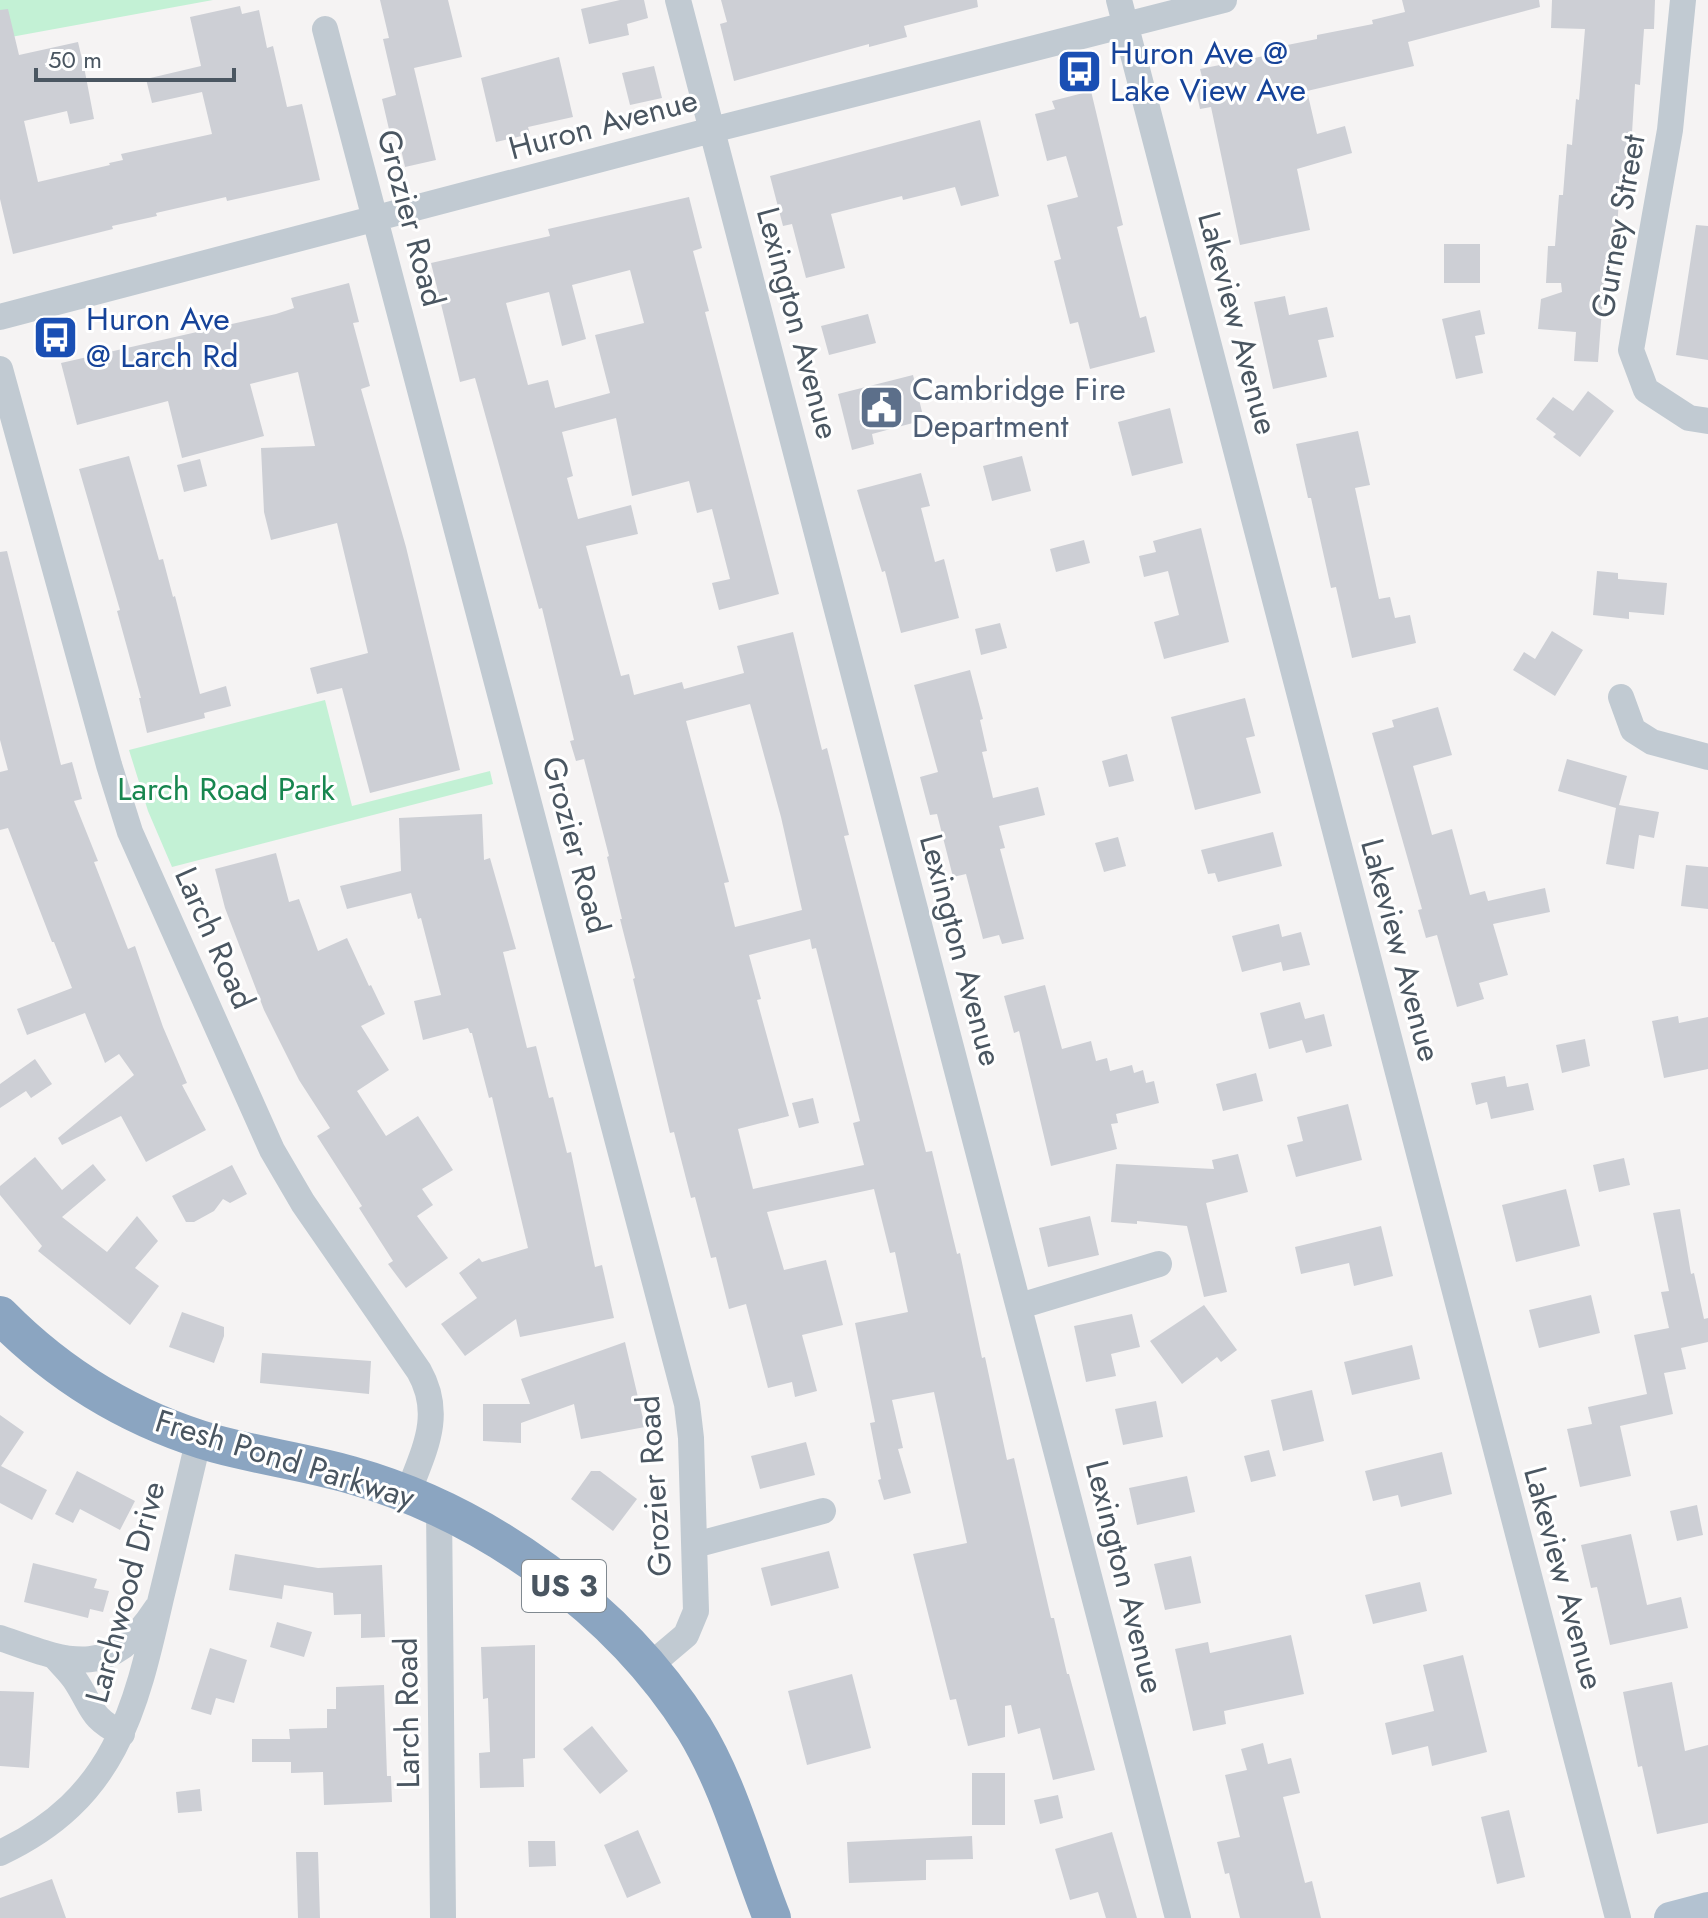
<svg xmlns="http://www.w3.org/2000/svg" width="1708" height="1918" viewBox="0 0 1708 1918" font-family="Jost,sans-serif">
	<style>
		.green { fill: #c3f1d5 }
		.building { fill: #cdcfd5; fill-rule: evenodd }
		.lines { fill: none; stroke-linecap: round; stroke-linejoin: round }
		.minor { stroke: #c1cad2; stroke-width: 26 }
		.major { stroke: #b3c2d1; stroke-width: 32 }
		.highway { stroke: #8ba5c1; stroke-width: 38 }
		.labels { text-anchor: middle; stroke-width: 6; stroke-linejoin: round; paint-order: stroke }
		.shield { fill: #fff; stroke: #808990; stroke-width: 2 }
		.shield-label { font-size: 30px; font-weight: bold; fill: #4a5661 }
		.transit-label { font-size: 32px; fill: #164399; stroke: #fff; text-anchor: start }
		.street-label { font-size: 32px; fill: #4a5661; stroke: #fff }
		.service-label { font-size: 32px; fill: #4e5e75; stroke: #fff; text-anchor: start }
		.park-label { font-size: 32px; fill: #17864f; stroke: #fff }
	</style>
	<rect width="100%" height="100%" fill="#f5f3f3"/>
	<!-- green -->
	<path class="green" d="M0 0H213L0 39Z
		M325 700 352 806 490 771 493 784 172 867 148 811 129 750Z"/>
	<!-- building -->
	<path class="building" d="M380 0H448L462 57 414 68 436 160 405 167 398 136 391 138 382 99 396 95 383 39 389 38Z
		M620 0H644L648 18 627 24 629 35 589 44 581 9Z
		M721 0H977L978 7 904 26 907 37 869 47V44L734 81 720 24 727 22Z
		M1402 0H1539L1540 7 1408 42 1414 66 1307 91 1317 134 1345 126 1352 153 1297 169 1310 230 1240 245 1211 107 1200 109 1195 87 1204 85 1200 69 1264 56 1262 50 1317 39V35L1373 24 1372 20 1405 12Z
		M1552 0H1655L1654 29H1644L1640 85 1635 84 1632 133 1628 132 1624 181H1620L1617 231H1613L1609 284 1604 283 1598 362 1574 361 1576 332 1538 329 1541 299 1562 292 1561 283H1546L1548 246H1555L1559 195H1563L1567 144 1572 145 1576 99 1579 100 1585 29 1551 28Z
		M240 6 242 14 259 10 267 48 273 46 287 107 302 104 320 180 227 201 226 197 156 213 157 216 112 226 113 229 13 254 0 199V10L8 9 19 55 78 42 85 72 94 119 70 124 67 111 24 121 38 182 110 165 109 163 123 160 121 154 212 134 202 92 152 103 146 79 201 66 190 17Z
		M559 57 573 117 528 127 530 134 496 142 481 78Z
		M654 66 662 98 630 105 622 73Z
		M1091 91 1123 225 1117 227 1140 318 1146 316 1155 352 1090 369 1078 322 1070 324 1054 261 1061 259 1047 205 1078 197 1066 156 1047 161 1035 114 1055 109 1052 101Z
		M980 120 999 196 961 206 955 187 903 200 902 196 831 214 845 268 806 278 792 224 783 226 770 176Z
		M689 197 702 248 693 251 709 311 705 312 779 594 719 610 712 583 730 579 712 509 697 513 689 481 632 496 616 418 562 432 573 476 567 478 578 519 631 505 638 534 586 546 621 676 629 674 634 695 682 682 684 689 744 673 737 646 793 632 822 750 827 748 849 835 844 836 926 1152 932 1151 957 1254 960 1253 982 1358 985 1357 1007 1460 1014 1458 1051 1618H1054L1067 1674H1069L1095 1770 1053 1780 1040 1728 1018 1734 1011 1705 1005 1706V1737L968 1746 956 1699 950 1700 913 1554 967 1543 934 1392 892 1400 903 1448 898 1449 911 1493 884 1500 878 1480 881 1479 870 1423 875 1422 855 1323 908 1312 895 1252 890 1253 874 1189 767 1212 784 1270 826 1260 843 1325 802 1335 817 1391 795 1397 792 1382 768 1388 746 1304 729 1309 716 1257 711 1258 695 1197 691 1198 674 1132 670 1133 633 979 635 978 620 919H622L607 857 609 856 584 759 576 761 570 741 574 740 542 608 539 609 475 378 460 382 431 263 550 236 548 229ZM630 270 644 323 595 335 610 393 555 408 548 380 528 385 506 303 549 292 562 346 586 339 572 285ZM750 704 781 817 802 910 735 927 724 883 729 882 686 721ZM810 939 812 949 816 948 860 1121 853 1123 864 1165 753 1189 738 1129 789 1116 757 1000 761 999 749 955Z
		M1696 225 1708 226V360L1676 355Z
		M1444 244H1480V283H1444Z
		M349 283 359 322 353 323 370 386 361 389 406 547 460 770 370 793 342 688 317 694 310 668 368 653 337 523 271 540 264 512 261 448 315 446 298 372 250 384 264 436 182 458 168 401 77 425 61 363 276 314 294 308 291 298Z
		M1285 296 1289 315 1327 307 1334 337 1318 340 1327 377 1273 389 1254 302Z
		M1480 310 1485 334 1475 336 1483 373 1456 379 1442 319Z
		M868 314 876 343 829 355 821 326Z
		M913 375 924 420 872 434 874 444 852 450 838 394Z
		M1588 391 1614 411 1580 457 1553 437 1556 434 1536 419 1553 397 1573 411Z
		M1170 408 1183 463 1132 476 1118 422Z
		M1358 431 1370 485 1355 488 1379 599 1390 597 1395 618 1410 615 1416 643 1352 658 1336 587 1331 588 1311 498H1308L1296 444Z
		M129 456 159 560 163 559 173 597 175 596 200 694 226 686 231 706 204 713 205 718 147 733 139 698H141L117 611 120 610 79 469Z
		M1022 456 1031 491 992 501 983 466Z
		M200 459 207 486 184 492 177 465Z
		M921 473 930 506 921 508 935 562 944 559 959 618 901 633 885 571 882 572 857 490Z
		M1201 528 1229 642 1164 659 1154 622 1179 615 1168 571 1144 577 1139 556 1156 552 1153 541Z
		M1084 540 1090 563 1056 572 1050 549Z
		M7 551 61 765 72 762 82 799 74 801 98 861 94 862 128 949 135 946 163 1027 187 1083 182 1085 206 1130 146 1162 121 1116 62 1145 58 1138 134 1075 119 1054 105 1063 85 1013 27 1035 17 1009 72 988 54 942H52L8 828 0 830V772L8 770 0 740V552Z
		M1597 571 1618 573V579L1667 583 1664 615 1629 612V619L1593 615Z
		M1000 623 1007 648 981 655 975 629Z
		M1552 631 1583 650 1555 696 1513 670 1524 652 1535 659Z
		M970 670 983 719 980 720 987 751 982 752 993 798 1038 787 1045 815 999 826 1005 848 1000 849 1024 939 1002 944 999 935 983 939 966 874 953 877 937 814 930 815 920 777 938 772 914 685Z
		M1245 698 1255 736 1246 738 1261 793 1195 810 1171 717Z
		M1438 707 1452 755 1413 766 1432 835 1452 829 1470 895 1485 891 1488 901 1545 888 1550 912 1493 924 1508 975 1479 983 1484 999 1457 1007 1437 935 1426 938 1418 910 1422 909 1372 733 1394 727 1392 720Z
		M1127 754 1134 781 1109 787 1102 761Z
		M1567 759 1627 776 1619 805 1659 812 1654 838 1639 835 1634 869 1606 864 1616 808 1558 791Z
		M482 814 484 860 490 858 516 949 503 952 527 1048 536 1046 549 1098 553 1097 567 1153 571 1152 595 1267 602 1265 614 1318 520 1337 516 1319 465 1356 441 1324 477 1298 459 1273 479 1258 482 1262 528 1248 492 1097 489 1098 472 1033H470L468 1028 423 1040 414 1001 441 995 421 918 418 919 411 893 347 909 340 886 401 871 399 818Z
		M1273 832 1282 866 1218 882 1215 873 1208 874 1201 850Z
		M1118 837 1126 866 1104 872 1095 843Z
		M276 853 289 902 299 899 318 951 347 938 369 986 371 985 385 1014 361 1026 389 1070 357 1091 386 1136 418 1116 453 1170 422 1189 433 1205 417 1216 448 1258 406 1288 388 1264 393 1261 359 1208 362 1206 317 1136 330 1128 299 1080 264 1010 225 908 215 869Z
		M1686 865 1708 867V909L1681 906Z
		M1279 924 1282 937 1301 932 1310 965 1283 971 1281 962 1242 972 1232 936Z
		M1045 985 1062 1049 1091 1041 1096 1061 1107 1058 1110 1071 1132 1065 1134 1073 1143 1070 1146 1083 1154 1081 1159 1103 1116 1114 1118 1123 1111 1124 1117 1149 1051 1166 1019 1031 1014 1033 1004 996Z
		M1300 1002 1305 1019 1324 1014 1332 1046 1306 1053 1302 1040 1269 1049 1260 1013Z
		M1678 1016 1679 1023 1708 1017V1069L1664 1078 1652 1021Z
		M1585 1039 1590 1066 1562 1073 1556 1045Z
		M35 1059 52 1084 31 1098 26 1091 0 1108V1084Z
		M1256 1073 1263 1101 1223 1111 1216 1084Z
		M1505 1076 1507 1087 1528 1083 1534 1110 1491 1119 1487 1102 1476 1105 1471 1083Z
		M813 1098 819 1123 799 1128 792 1103Z
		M1348 1104 1362 1160 1296 1177 1287 1145 1303 1141 1297 1117Z
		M1238 1154 1248 1192 1206 1203 1227 1292 1204 1297 1187 1226 1137 1221V1224L1111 1222 1116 1164 1214 1169 1212 1160Z
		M35 1157 62 1190 93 1164 106 1180 62 1217 107 1252 137 1216 158 1241 135 1268 159 1286 130 1325 38 1251 42 1246 0 1195V1186Z
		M1624 1158 1630 1185 1599 1192 1593 1165Z
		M232 1165 247 1194 230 1203 223 1199 214 1211 194 1222H186L172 1196Z
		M1566 1189 1580 1246 1516 1262 1502 1205Z
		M1680 1209 1691 1274 1694 1273 1704 1319 1708 1318V1342L1681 1348 1686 1369 1664 1373 1673 1414 1620 1426 1631 1476 1580 1487 1567 1429 1592 1424 1588 1407 1647 1394 1634 1335 1669 1328 1661 1292 1669 1291 1653 1213Z
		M1090 1216 1099 1255 1048 1267 1039 1228Z
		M1381 1226 1393 1276 1354 1286 1349 1263 1301 1274 1295 1247Z
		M1591 1295 1600 1333 1539 1348 1529 1310Z
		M1204 1305 1237 1350 1221 1362 1217 1357 1182 1384 1150 1341Z
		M182 1312 224 1327V1336L214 1363 169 1347Z
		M1132 1314 1140 1347 1111 1354 1116 1376 1086 1382 1074 1326Z
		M625 1342 645 1427 581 1439 574 1404 521 1423V1443L483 1441V1404H530L521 1379Z
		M1412 1345 1420 1379 1352 1395 1344 1362Z
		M262 1353 371 1361 369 1394 260 1383Z
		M1312 1390 1324 1441 1283 1451 1271 1400Z
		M1156 1401 1163 1437 1123 1445 1115 1409Z
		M0 1415 24 1432 1 1466 47 1490 32 1520 0 1503Z
		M806 1442 815 1475 760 1489 751 1456Z
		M1269 1450 1276 1476 1251 1482 1244 1456Z
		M1442 1452 1452 1494 1401 1507 1398 1495 1373 1501 1365 1471Z
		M77 1471 135 1501 120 1530 80 1509 73 1523 55 1514Z
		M591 1471H600L637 1499 613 1531 571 1499Z
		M1187 1476 1195 1512 1137 1525 1129 1488Z
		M1697 1505 1703 1535 1677 1541 1670 1511Z
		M1631 1534 1647 1605 1681 1597 1688 1628 1610 1645 1597 1587 1591 1588 1581 1545Z
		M829 1551 839 1588 771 1606 761 1568Z
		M235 1554 318 1568 382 1565 385 1637 361 1638V1614L334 1615 333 1593 284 1585 282 1599 229 1590Z
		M1191 1556 1201 1603 1165 1610 1154 1564Z
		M33 1563 97 1579 94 1588 109 1591 103 1612 90 1609 88 1618 24 1602Z
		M1420 1582 1427 1611 1373 1624 1365 1595Z
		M277 1622 312 1632 304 1657 270 1647Z
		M1291 1635 1304 1694 1224 1711 1226 1724 1193 1731 1175 1649 1208 1642 1210 1653Z
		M535 1645V1758L523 1759 524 1787 480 1788 479 1753 490 1752 488 1698 483 1699 481 1647Z
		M210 1648 247 1660 234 1703 216 1698 211 1715 191 1709Z
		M1463 1655 1487 1752 1432 1766 1428 1746 1392 1755 1385 1723 1434 1711 1423 1665Z
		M852 1674 871 1748 807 1765 788 1691Z
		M1672 1682 1685 1751 1708 1745V1823L1657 1834 1642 1766 1638 1767 1623 1692Z
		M384 1685 387 1776H391L392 1802 324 1805 323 1772 291 1773V1762H252V1739H290L289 1729 327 1728V1709H336V1687Z
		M0 1691 34 1692 29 1768 0 1766Z
		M592 1726 628 1771 600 1794 563 1749Z
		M1263 1743 1268 1764 1291 1758 1300 1793 1283 1797 1305 1883 1312 1881 1321 1918H1240L1229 1873 1225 1874 1217 1842 1240 1837 1225 1775 1247 1770 1241 1749Z
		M972 1773H1005V1825H972Z
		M200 1789 202 1811 178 1813 176 1792Z
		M1058 1795 1063 1818 1040 1824 1034 1800Z
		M1509 1810 1525 1877 1497 1884 1481 1817Z
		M638 1830 661 1883 627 1898 604 1845Z
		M1112 1832 1137 1918H1106L1098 1892 1070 1900 1055 1849Z
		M972 1836 973 1859 926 1860V1880L849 1883 847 1842Z
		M528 1841H555L556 1866 529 1867Z
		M296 1852H318L320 1918H298Z
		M52 1879 66 1918H0V1898Z"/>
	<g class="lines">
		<!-- minor -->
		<path class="minor" d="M678 0 1178 1918
			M1119 0 1618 1918
			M1683 0 1670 130 1631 350 1646 390 1689 418 1708 421
			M325 29 687 1404 691 1438 696 1611 686 1635 647 1668
			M0 317 712 130 1224 0
			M0 369 109 765 130 832 272 1150 303 1203 419 1371C444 1415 424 1450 408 1493
			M1621 697 1633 730 1652 742 1708 757
			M1020 1306 1159 1264
			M439 1507 443 1918
			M695 1545 823 1511
			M0 1638C68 1662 109 1681 156 1609
			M56 1658C63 1666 71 1673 77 1683 94 1710 90 1717 122 1734
			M0 1853C115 1799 135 1712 161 1598 174 1545 186 1492 199 1438"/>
		<!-- major -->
		<path class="major" d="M1670 1918 1708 1908"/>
		<!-- highway -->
		<path class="highway" d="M0 1315C60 1376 133 1420 216 1444 260 1456 306 1462 351 1475 486 1513 619 1609 694 1728 730 1787 747 1855 772 1918"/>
	</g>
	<!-- icons -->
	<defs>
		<symbol id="bus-square" viewBox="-11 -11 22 22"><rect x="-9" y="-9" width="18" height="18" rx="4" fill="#1a4fb4" stroke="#fff"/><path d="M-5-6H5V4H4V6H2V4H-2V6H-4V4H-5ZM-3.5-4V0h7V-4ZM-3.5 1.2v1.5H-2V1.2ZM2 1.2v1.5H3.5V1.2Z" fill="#fff"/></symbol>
		<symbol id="civic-square" viewBox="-11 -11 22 22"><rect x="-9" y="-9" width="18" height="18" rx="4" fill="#5c6f8a" stroke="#fff"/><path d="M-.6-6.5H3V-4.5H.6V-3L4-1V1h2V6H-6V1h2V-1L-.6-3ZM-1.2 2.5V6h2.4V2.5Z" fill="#fff"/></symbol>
	</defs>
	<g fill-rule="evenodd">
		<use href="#bus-square" x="1054" y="46" width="51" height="51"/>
		<use href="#bus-square" x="30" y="312" width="51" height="51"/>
		<use href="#civic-square" x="856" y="382" width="51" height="51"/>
	</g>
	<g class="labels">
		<!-- shield labels -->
		<rect class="shield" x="522" y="1560" width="84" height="52" rx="6"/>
		<g class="shield-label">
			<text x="564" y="1596">US 3</text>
		</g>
		<!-- transit labels -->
		<g class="transit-label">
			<text x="1110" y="64">Huron Ave @<tspan x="1110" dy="37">Lake View Ave</tspan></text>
			<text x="86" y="330">Huron Ave<tspan x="86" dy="37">@ Larch Rd</tspan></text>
		</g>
		<!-- street labels -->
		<g class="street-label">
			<text transform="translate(603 124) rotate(-15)" y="11">Huron Avenue</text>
			<text transform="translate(411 218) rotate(75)" y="11">Grozier Road</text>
			<text transform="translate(1618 226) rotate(-80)" y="11">Gurney Street</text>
			<text transform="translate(798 323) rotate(75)" y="11">Lexington Avenue</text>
			<text transform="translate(1238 323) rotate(75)" y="11">Lakeview Avenue</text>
			<text transform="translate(576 845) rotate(75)" y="11">Grozier Road</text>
			<text transform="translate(215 938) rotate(66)" y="11">Larch Road</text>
			<text transform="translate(961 950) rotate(75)" y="11">Lexington Avenue</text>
			<text transform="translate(1401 950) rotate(75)" y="11">Lakeview Avenue</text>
			<text transform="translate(285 1459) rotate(17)" y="11">Fresh Pond Parkway</text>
			<text transform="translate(654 1486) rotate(-94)" y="11">Grozier Road</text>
			<text transform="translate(1125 1577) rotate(76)" y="11">Lexington Avenue</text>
			<text transform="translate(1564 1578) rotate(75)" y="11">Lakeview Avenue</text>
			<text transform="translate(125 1592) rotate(-75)" y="11">Larchwood Drive</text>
			<text transform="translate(407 1713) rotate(-91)" y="11">Larch Road</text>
		</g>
		<!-- service labels -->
		<g class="service-label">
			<text x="912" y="400">Cambridge Fire<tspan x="912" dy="37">Department</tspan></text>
		</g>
		<!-- park labels -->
		<g class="park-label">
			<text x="226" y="800">Larch Road Park</text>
		</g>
	</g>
	<!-- scale -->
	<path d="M36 68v12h198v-12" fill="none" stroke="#4a5661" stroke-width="4"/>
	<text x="48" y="68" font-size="24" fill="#4a5661" stroke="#ffffff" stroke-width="6" paint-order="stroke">50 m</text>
</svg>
